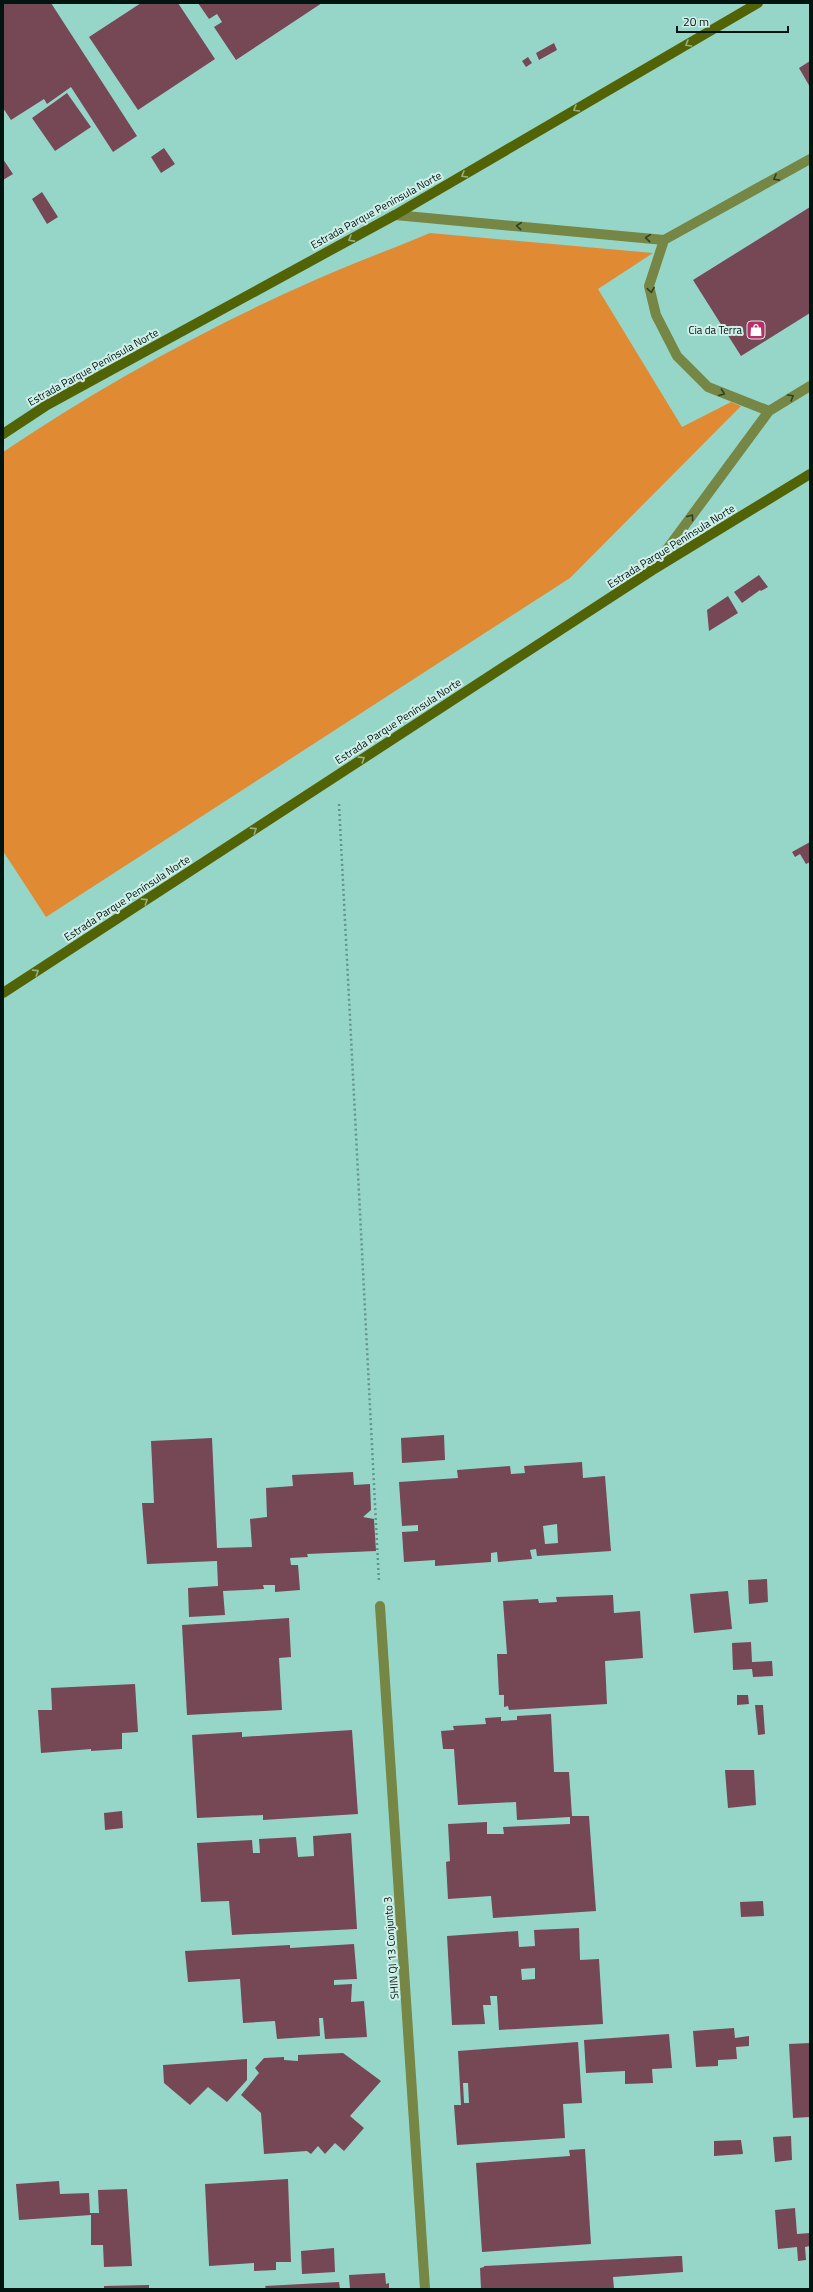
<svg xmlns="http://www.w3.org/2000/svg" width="813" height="2292" viewBox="0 0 813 2292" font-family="'Titillium Web',sans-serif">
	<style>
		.green { fill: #e08a34 }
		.building { fill: #764755; fill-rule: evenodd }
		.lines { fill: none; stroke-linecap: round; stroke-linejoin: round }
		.path { stroke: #63948a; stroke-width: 2.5; stroke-dasharray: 2 3; stroke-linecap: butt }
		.service { stroke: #758645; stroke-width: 10 }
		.minor { stroke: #758645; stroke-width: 10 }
		.secondary { stroke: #526305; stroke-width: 10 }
		.oneway { stroke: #97b082 }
		.oneway2 { stroke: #2f4225 }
		.labels { text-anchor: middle; stroke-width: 4; stroke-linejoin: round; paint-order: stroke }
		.street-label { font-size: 11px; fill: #001410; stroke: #d0efe8 }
		.poi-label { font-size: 11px; fill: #001410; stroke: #d0efe8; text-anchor: end }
	</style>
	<rect width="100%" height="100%" fill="#96d6c9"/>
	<!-- green -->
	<path class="green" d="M430 233 653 253 598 289 682 427 731 402 741 406 570 578 46 917 3 851V452C99 387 208 327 315 280 353 263 392 249 430 233Z"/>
	<!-- building -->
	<path class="building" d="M4 3H51L137 136 113 152 71 87 47 104 44 99 11 120 3 108Z
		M141 3H178L215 59 138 110 89 37Z
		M198 3H322L236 60 214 27 222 22 217 14 209 19Z
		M554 43 557 50 539 60 536 53Z
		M528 57 532 63 526 67 522 61Z
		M810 61V87L799 68Z
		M67 93 91 127 55 151 32 118Z
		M164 148 175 164 161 173 151 157Z
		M3 159 13 174 3 180Z
		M42 192 58 217 47 224 32 199Z
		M810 207V313L741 356 693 280Z
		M759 575 768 587 761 591 760 590 742 603 734 592Z
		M728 596 738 613 709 631 707 610Z
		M810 842V862L806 864 800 854 795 857 792 852Z
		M444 1435 445 1460 402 1463 401 1438Z
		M212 1438 217 1548 252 1547 250 1519 267 1517 266 1488 293 1486 292 1475 353 1472 354 1485 370 1484 371 1510 363 1517 374 1519 376 1551 307 1554 308 1557 290 1558 291 1565H298L300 1590 275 1592V1585H263L264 1589 223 1591 225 1615 189 1617 188 1588 218 1586 217 1561 147 1564 142 1503H154L151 1441Z
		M582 1462 583 1478 605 1476 611 1551 537 1556 536 1549 530 1550 532 1559 498 1562 497 1552 491 1553V1562L435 1566V1560L404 1562 402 1532 418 1531V1525L402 1526 399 1482 458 1478 457 1470 510 1466 511 1474 525 1473 524 1466ZM557 1524 558 1543 545 1544 543 1526Z
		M767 1579 768 1602 749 1604 748 1580Z
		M728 1591 732 1629 694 1633 690 1594Z
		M613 1595 614 1613 640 1611 643 1658 605 1661 607 1704 509 1710 508 1706 504 1707V1695H499L497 1654H507L503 1601 538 1599 539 1603 557 1602 556 1597Z
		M289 1618 291 1657 279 1658 282 1710 187 1715 182 1625Z
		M751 1642 752 1662 772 1661 773 1676 753 1677 752 1669 733 1670 732 1643Z
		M135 1684 138 1732 122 1733V1749L91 1751V1749L41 1753 38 1710H52L51 1688Z
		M737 1695H748L749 1704 737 1705Z
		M755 1705H763L765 1734 758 1735Z
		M551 1714 554 1772H569L572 1816H589L596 1911 493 1918 491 1896 448 1899 446 1862 450 1861 448 1824 487 1822V1834H504L503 1827 570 1824V1817L517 1820 516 1802 458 1805 454 1749H443L441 1731 454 1730 453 1726 486 1724 485 1718 501 1717V1721L517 1720V1716Z
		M352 1730 358 1814 263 1820V1815L197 1818 192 1735 242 1732V1737Z
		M725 1770H754L756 1805 728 1808Z
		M122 1811 123 1828 105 1830 104 1813Z
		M351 1833 357 1929 232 1935 229 1901 201 1902 197 1843 252 1840 253 1853H260L259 1839 296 1837 298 1857 314 1856 313 1836Z
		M763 1901 764 1916 741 1917 740 1902Z
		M579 1928 580 1960 599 1959 603 2024 499 2030 497 1996H490L491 2005H483L485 2024 452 2025 447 1936 518 1931 519 1947 535 1946 534 1930ZM535 1968V1979L522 1980 521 1969Z
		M354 1944 357 1979 334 1980V1985L352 1984 351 2002 364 2001 367 2037 325 2039 323 2018H319L320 2036 277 2039 275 2021 243 2023 240 1979 188 1982 185 1951 290 1945V1948Z
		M734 2028 735 2038 749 2036V2046L736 2047 737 2059 718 2060V2066L696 2067 693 2031Z
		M669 2034 672 2068 652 2069 653 2083 625 2084V2071L586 2073 584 2040Z
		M578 2042 582 2103 563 2104 565 2138 457 2145 454 2105H461L458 2051ZM463 2083H468L469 2103H464Z
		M810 2043V2117L793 2118 789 2044Z
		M343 2053 381 2081 350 2116 364 2128 344 2151 335 2143 325 2154 318 2146 311 2154 307 2151 264 2154 261 2113 241 2095 259 2073 255 2068 264 2058 284 2057V2060L298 2061V2055Z
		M247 2059V2080L227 2102 208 2087 190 2105 164 2083 163 2065Z
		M791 2136 792 2160 775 2162 773 2137Z
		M741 2140 743 2154 714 2156V2141Z
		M585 2149 591 2244 482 2252 476 2163 570 2156 569 2150Z
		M288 2179 291 2262H276V2270L254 2271V2263L209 2266 205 2184Z
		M59 2181 60 2194 89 2193 90 2213H99L98 2190 127 2189 132 2266 104 2267 103 2245H91V2215L19 2220 16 2184Z
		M795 2208 797 2234 810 2233V2246L805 2247 806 2260 798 2261 797 2247 778 2249 775 2210Z
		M334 2248 335 2272 302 2274 301 2251Z
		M678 2256H682L683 2272 613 2277 614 2289H481L480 2268 484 2267V2266Z
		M385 2273 386 2284 389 2283V2289H350L349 2275Z
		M339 2282 340 2289H266L265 2286Z
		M149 2285V2289H104V2286Z"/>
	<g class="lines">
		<!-- path -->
		<path class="path" d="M339 804 379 1582"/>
		<!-- service -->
		<path class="service" d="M395 215 664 240 810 159
			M664 240 649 286 656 315 677 356 708 387 769 411
			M651 571 769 411 810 386"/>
		<!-- minor -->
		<path class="minor" d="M380 1606 425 2289"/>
		<!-- secondary -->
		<path class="secondary" d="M3 434 47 405 395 215 758 3
			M3 993 651 571 810 474"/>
	</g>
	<!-- one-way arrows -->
	<defs><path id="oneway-chevron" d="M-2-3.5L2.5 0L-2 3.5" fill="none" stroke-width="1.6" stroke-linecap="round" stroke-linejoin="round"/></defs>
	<g class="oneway">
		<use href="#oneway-chevron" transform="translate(688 44) rotate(150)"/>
		<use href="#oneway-chevron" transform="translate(576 109) rotate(150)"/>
		<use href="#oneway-chevron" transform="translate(464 175) rotate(150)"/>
		<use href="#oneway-chevron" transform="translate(351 239) rotate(151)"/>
		<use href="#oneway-chevron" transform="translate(362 759) rotate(-33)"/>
		<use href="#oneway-chevron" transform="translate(254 830) rotate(-33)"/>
		<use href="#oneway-chevron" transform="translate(145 901) rotate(-33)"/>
		<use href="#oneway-chevron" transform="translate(36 972) rotate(-33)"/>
	</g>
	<g class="oneway2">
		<use href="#oneway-chevron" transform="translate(776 178) rotate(151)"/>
		<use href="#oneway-chevron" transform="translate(519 226) rotate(-175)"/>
		<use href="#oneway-chevron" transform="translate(648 238) rotate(-175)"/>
		<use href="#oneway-chevron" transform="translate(651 290) rotate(81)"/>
		<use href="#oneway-chevron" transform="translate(722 393) rotate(21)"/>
		<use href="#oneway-chevron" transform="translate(791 397) rotate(-31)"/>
		<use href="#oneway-chevron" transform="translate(691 517) rotate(-54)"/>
	</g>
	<!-- icons -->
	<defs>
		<symbol id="shop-square" viewBox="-11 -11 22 22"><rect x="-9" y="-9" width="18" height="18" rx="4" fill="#b92e66" stroke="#d0efe8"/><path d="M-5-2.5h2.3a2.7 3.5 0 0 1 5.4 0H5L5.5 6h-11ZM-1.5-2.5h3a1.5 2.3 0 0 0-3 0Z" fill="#fff"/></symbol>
	</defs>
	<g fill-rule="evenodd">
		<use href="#shop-square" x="745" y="319" width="22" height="22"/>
	</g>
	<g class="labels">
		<!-- street labels -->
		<g class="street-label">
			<text transform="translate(376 210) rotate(-29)" y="4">Estrada Parque Península Norte</text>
			<text transform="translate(93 367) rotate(-29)" y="4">Estrada Parque Península Norte</text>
			<text transform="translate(671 546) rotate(-32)" y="4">Estrada Parque Península Norte</text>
			<text transform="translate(398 721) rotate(-33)" y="4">Estrada Parque Península Norte</text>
			<text transform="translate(127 898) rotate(-33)" y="4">Estrada Parque Península Norte</text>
			<text transform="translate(391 1948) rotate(-94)" y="4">SHIN QI 13 Conjunto 3</text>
		</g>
		<!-- poi labels -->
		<g class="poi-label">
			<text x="742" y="334">Cia da Terra</text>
		</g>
	</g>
	<!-- border -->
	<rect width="813" height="2292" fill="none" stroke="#001410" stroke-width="8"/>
	<!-- scale -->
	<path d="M677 26v6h111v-6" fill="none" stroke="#001410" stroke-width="2"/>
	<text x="683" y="26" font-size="12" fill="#001410" stroke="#d0efe8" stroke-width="3" paint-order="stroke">20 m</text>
</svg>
